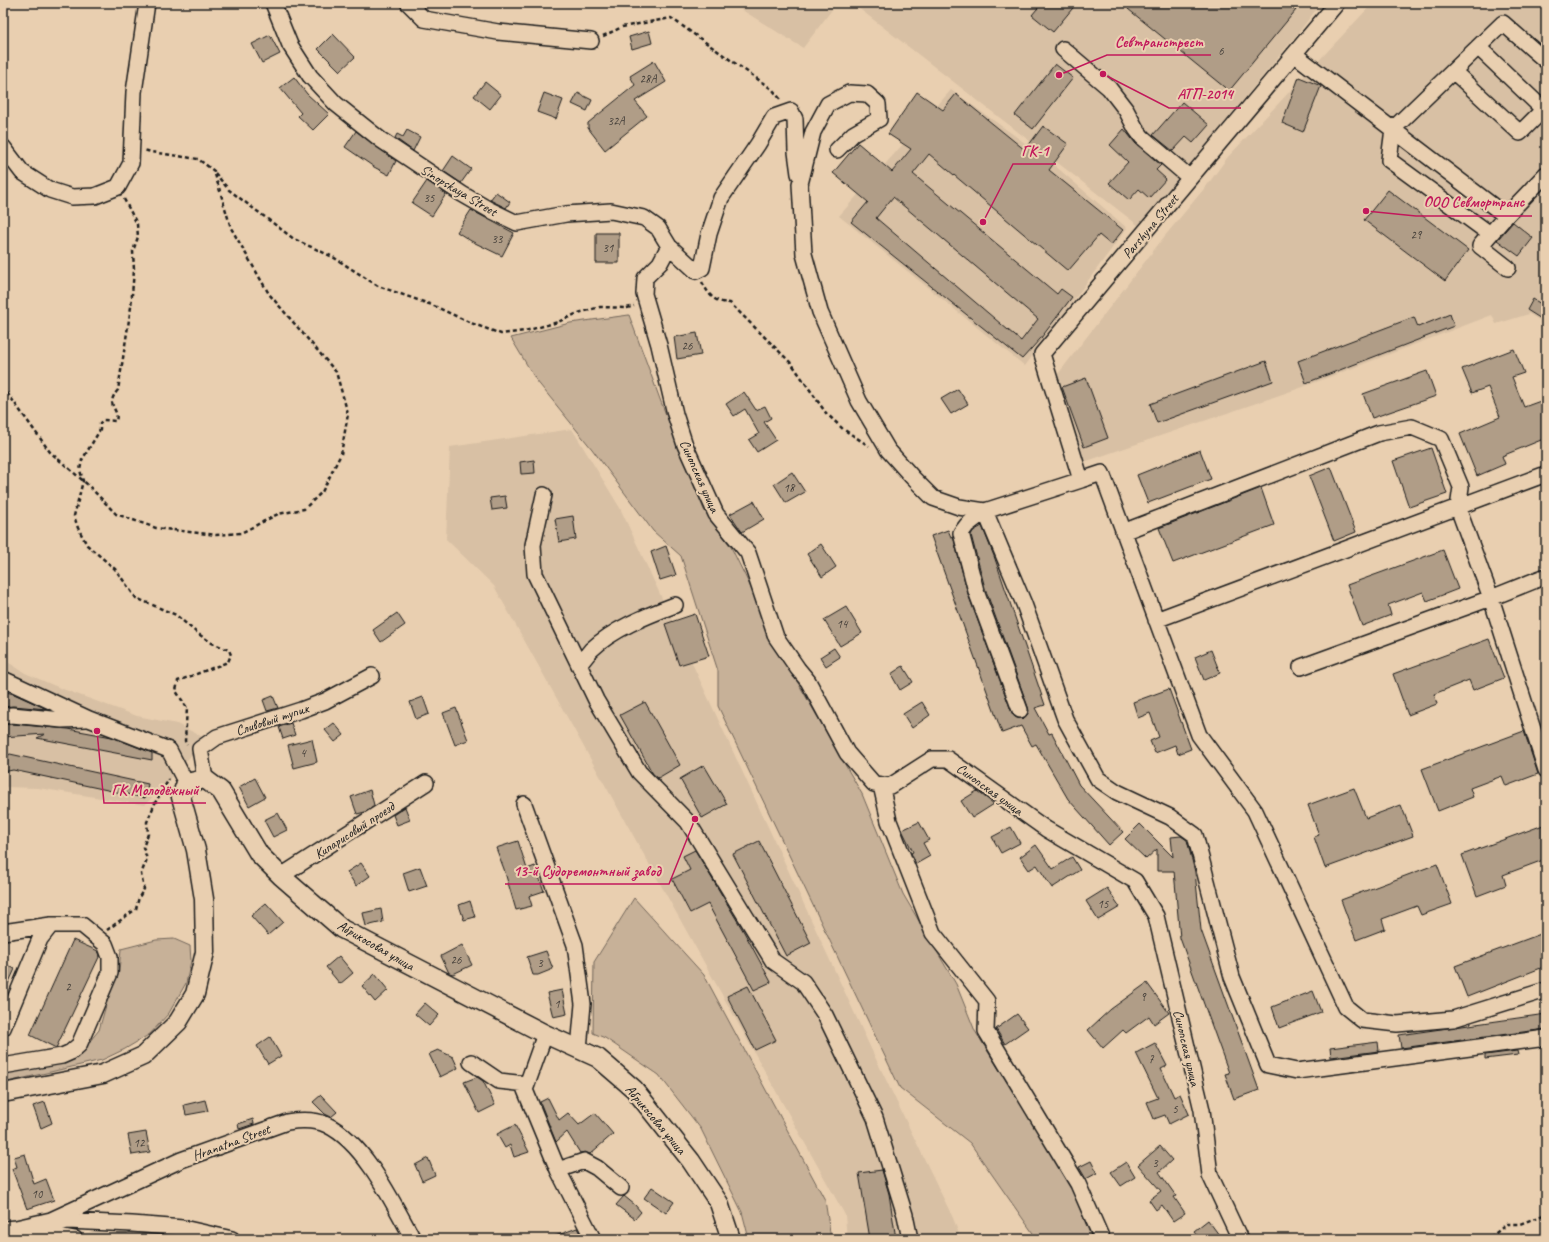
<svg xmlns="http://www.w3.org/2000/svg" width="1549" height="1242" viewBox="0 0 1549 1242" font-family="Caveat,sans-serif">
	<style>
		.built { fill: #d8c0a4 }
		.green { fill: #c7b198; stroke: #72665a }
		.building { fill: #b09d87; stroke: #1c1c1c; fill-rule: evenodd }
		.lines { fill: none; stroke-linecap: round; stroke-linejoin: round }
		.minor-casing { stroke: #1c1c1c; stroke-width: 18 }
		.major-casing { stroke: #1c1c1c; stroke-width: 21 }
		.path { stroke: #1c1c1c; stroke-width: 2.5; stroke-dasharray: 4 3; stroke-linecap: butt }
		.minor { stroke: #e9cfb0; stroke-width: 15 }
		.major { stroke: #e9cfb0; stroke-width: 18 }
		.labels { text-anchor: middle; stroke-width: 4; stroke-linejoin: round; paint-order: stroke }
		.number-label { font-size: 12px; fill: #413c37 }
		.street-label { font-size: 14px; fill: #1c1c1c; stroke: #e9cfb0 }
		.leader { fill: none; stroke: #c2185b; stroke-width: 1.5 }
		.callout-dot { fill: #c2185b; stroke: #e9cfb0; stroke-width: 1.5 }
		.callout-label { font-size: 15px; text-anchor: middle; font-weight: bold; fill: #c2185b; stroke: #e9cfb0; stroke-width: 4; stroke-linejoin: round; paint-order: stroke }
	</style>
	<rect width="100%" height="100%" fill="#e9cfb0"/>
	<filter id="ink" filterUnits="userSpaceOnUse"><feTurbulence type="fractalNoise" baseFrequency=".025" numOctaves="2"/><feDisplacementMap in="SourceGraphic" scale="8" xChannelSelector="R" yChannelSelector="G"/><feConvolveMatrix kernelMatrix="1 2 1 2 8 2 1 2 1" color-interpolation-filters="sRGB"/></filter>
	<g filter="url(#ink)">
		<!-- built -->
		<path class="built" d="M731 3H837L803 48Z
			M852 3H1321L1299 32 1139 226Z
			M1373 3H1546V324L1529 314 1496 324 1492 315 1303 387 1084 462 1055 378 1164 237 1208 184 1227 158Z
			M951 90 1046 158 1127 228 1025 366 839 216Z
			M572 429 620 508 873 1053 953 1218 961 1239H847L845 1215 494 586 446 539 450 447Z
			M3 659 25 673 60 688 137 716 177 724 205 738 189 758 145 805 38 788 3 787Z"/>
		<!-- green -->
		<path class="green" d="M629 315 661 402 704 510 731 547 794 676 862 794 903 894 956 984 975 1031 1068 1179 1092 1239H1037L970 1143 900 1088 718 706V671L681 556 653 531 592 449 536 380 511 338 570 323Z
			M634 898 704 975 825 1200 831 1239H749L742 1212 701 1129 659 1075 605 1038 593 1033 594 962Z
			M174 939 190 946 191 961 186 983 169 1013 150 1034 125 1049 102 1060 7 1082 5 1081 4 1078 8 1072 81 1052 99 1030 109 995 119 972 121 949 156 940Z"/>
		<!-- building -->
		<path class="building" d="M1042 3H1077L1053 32 1032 15Z
			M1134 3H1287L1296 10 1229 91 1128 9Z
			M649 31 652 43 632 49 629 37Z
			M333 34 355 57 340 71 318 49Z
			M270 35 280 54 262 63 252 44Z
			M654 61 666 82 635 101 647 116 605 150 588 128V123L635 85 630 76Z
			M1055 64 1073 78 1033 129 1015 115Z
			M294 77 307 94 329 114 313 130 298 116 301 113 280 88Z
			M1299 77 1321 86 1303 132 1282 123Z
			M485 82 501 95 490 109 474 96Z
			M917 92 943 110 956 94 1025 150 1043 126 1068 144 1049 170 1123 230 1111 245 1099 235 1068 271 929 154 913 174 1057 294 1061 289 1072 297 1041 338 1022 359 851 222 868 202 833 173 858 143 892 172 911 149 888 134ZM893 197 1038 319 1021 341 876 218Z
			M544 93 563 100 556 119 537 112Z
			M578 93 592 100 587 111 572 104Z
			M1182 102 1209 125 1193 143 1186 137 1173 151 1153 135Z
			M1124 129 1136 144 1161 165 1156 170 1166 179 1149 198 1139 189 1129 200 1109 183 1128 162 1110 145Z
			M407 130 420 137 413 151 395 138 397 134 403 137Z
			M356 131 396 161 389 175 374 167 345 147Z
			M453 156 471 169 461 183 443 171Z
			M427 181 446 194 432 216 412 203Z
			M1388 190 1468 250 1445 281 1364 220Z
			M496 192 510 202 506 208 490 200Z
			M471 210 514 233 502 256 471 241 457 232Z
			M1513 222 1533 238 1519 256 1497 240Z
			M596 233H619V263H596Z
			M1533 299 1546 307V322L1527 310Z
			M1450 314 1454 326 1306 383 1298 361 1414 317 1418 327Z
			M697 333 701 355 677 359 674 337Z
			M1514 349 1524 373 1512 377 1524 407 1546 399V438L1502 456 1505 464 1477 476 1460 434 1500 417 1488 387 1472 393 1462 369Z
			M1266 361 1273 381 1157 423 1150 404Z
			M1427 371 1436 396 1372 418 1363 394Z
			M1086 378 1108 438 1084 447 1062 387Z
			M958 389 968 404 951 414 941 399Z
			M744 392 756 410 765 406 771 418 764 422 776 440 757 452 749 440 759 434 745 409 734 416 726 404Z
			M1431 448 1447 494 1409 507 1393 461Z
			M1200 450 1211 479 1148 503 1137 475Z
			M534 460 535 473 521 474 520 462Z
			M1331 467 1356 532 1334 541 1309 476Z
			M792 472 805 492 786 503 774 484Z
			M1261 488 1274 525 1173 563 1159 528Z
			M505 496 507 508 492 510 490 498Z
			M754 501 764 519 742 532 730 514Z
			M573 516 576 539 559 542 555 519Z
			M982 526 994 556 1045 705 1035 708 1049 734 1052 733 1079 785 1123 832 1109 845 1068 799 1036 744 1032 746 1021 726 1002 733 931 536 948 530 951 537 953 536 968 594 1012 713 1015 717 1023 719 1027 715 1029 711 1028 707 985 588 971 535 973 531Z
			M821 544 836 567 822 577 807 554Z
			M666 546 676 575 660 580 651 552Z
			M1443 550 1458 589 1427 601 1423 592 1388 605 1391 615 1362 626 1347 585Z
			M846 607 862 633 840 646 824 620Z
			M397 613 405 625 381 642 373 630Z
			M695 614 709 656 679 665 665 624Z
			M1489 639 1504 678 1473 690 1469 680 1434 694 1437 704 1408 715 1393 674Z
			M834 648 840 657 826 666 820 657Z
			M1211 650 1220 673 1204 680 1195 657Z
			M903 666 913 682 900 690 891 674Z
			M1169 689 1191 749 1178 754 1175 745 1155 753 1150 741 1159 737 1150 713 1138 718 1133 702Z
			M6 692 14 694 47 709 13 706 3 707V697H5Z
			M273 696 278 708 267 711 263 700Z
			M423 697 429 714 416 719 410 702Z
			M645 702 680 765 658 778 653 774 620 715Z
			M922 702 930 715 912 728 903 714Z
			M456 708 468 740 455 745 443 713Z
			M291 723 295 735 283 739 279 727Z
			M334 723 344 735 335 742 325 730Z
			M12 724 68 729 112 737 152 753V760L37 738 45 734 3 737V725Z
			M1524 731 1538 774 1506 786 1502 776 1470 788 1473 797 1438 811 1422 769Z
			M312 739 317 762 294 768 288 745Z
			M10 754 148 784 145 798 13 770 3 772V758Z
			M704 765 727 804 702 818 680 779Z
			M255 778 265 797 249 806 239 787Z
			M1354 788 1366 818 1401 805 1413 836 1325 868 1314 837 1319 835 1308 805Z
			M370 790 374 805 365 812 357 814 351 797Z
			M977 791 994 804 972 818 961 801Z
			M405 807 410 820 397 825 393 815Z
			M278 813 287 830 273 837 264 820Z
			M919 822 929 840 923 843 930 856 916 864 911 853 913 852 902 830Z
			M1140 824 1173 857 1171 837 1181 836 1187 840 1195 872 1201 930 1259 1090 1234 1099 1225 1074 1229 1073 1180 938 1174 871H1157V849L1146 859 1125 839Z
			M1546 824V859L1503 875 1506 885 1477 896 1462 855Z
			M1011 827 1020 843 1001 853 992 837Z
			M518 841 527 869 535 866 544 891 529 896 532 906 516 910 504 869 496 848Z
			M759 841 811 943 786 956 733 854Z
			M1036 845 1053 869 1072 857 1080 870 1052 888 1037 865 1029 870 1020 857Z
			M695 850 744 932 771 982 754 990 708 904 690 913 672 879 690 870 683 856Z
			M361 863 370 876 356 886 347 872Z
			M1437 864 1452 904 1421 915 1417 906 1382 919 1385 929 1356 940 1341 900Z
			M420 867 427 886 409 892 403 873Z
			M1107 888 1120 907 1098 920 1086 901Z
			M470 901 475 917 464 920 459 905Z
			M266 903 283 922 268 935 251 916Z
			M381 909 383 922 366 926 363 913Z
			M1546 932V966L1467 997 1455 966Z
			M73 940 98 951 100 955 56 1048 30 1035Z
			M462 945 472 965 453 974 449 973 441 956Z
			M546 951 553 969 538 975H533L527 957Z
			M339 956 353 973 340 984 326 967Z
			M3 963 15 969 3 995Z
			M375 974 388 990 375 1002 362 986Z
			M1147 983 1169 1013 1154 1024 1149 1016 1126 1033 1123 1030 1103 1048 1088 1030 1111 1009Z
			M748 986 776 1040 755 1050 727 996Z
			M562 990 567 1014 553 1017 547 993Z
			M1313 991 1321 1012 1279 1028 1272 1007Z
			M425 1003 439 1015 429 1026 415 1014Z
			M1017 1014 1028 1028 1005 1044 996 1029Z
			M1546 1014V1029L1401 1048 1399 1035Z
			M270 1037 281 1056 268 1064 257 1046Z
			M1378 1042 1379 1051 1331 1057 1330 1048Z
			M1155 1043 1167 1066 1161 1069 1174 1097 1180 1094 1189 1114 1169 1124 1165 1115 1154 1119 1147 1102 1158 1098 1136 1053Z
			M438 1050 453 1057 458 1068 440 1077 429 1054Z
			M1517 1051 1518 1055 1485 1059V1055Z
			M477 1077 483 1081 495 1105 479 1113 464 1082Z
			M321 1095 337 1112 331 1117 325 1114 313 1102Z
			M548 1098 559 1120 568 1113 579 1125 595 1113 613 1134 590 1154 585 1152 580 1153 567 1132 556 1142 540 1102Z
			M205 1100 208 1111 186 1115 184 1105Z
			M45 1102 52 1123 41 1128 33 1106Z
			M253 1119 254 1124 239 1129 238 1124Z
			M515 1125 529 1152 514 1157 510 1145 505 1148 497 1134Z
			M146 1132 150 1152 132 1155 128 1135Z
			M1160 1146 1172 1160 1159 1172 1176 1196 1174 1197 1185 1213 1173 1221 1162 1205 1156 1210 1149 1200 1161 1191 1138 1165Z
			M25 1154 34 1184 46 1179 54 1200 27 1209 12 1169 17 1167 14 1157Z
			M428 1158 435 1175 422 1181 415 1165Z
			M1091 1161 1097 1173 1086 1179 1079 1167Z
			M1126 1162 1135 1177 1121 1186 1111 1172Z
			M882 1170 889 1194 896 1239H870L859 1173Z
			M652 1187 674 1202 666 1213 644 1198Z
			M624 1196 635 1205 641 1212 635 1219 616 1205Z
			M1208 1220 1222 1239H1200L1194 1231Z
			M577 1228 583 1239H550V1238Z"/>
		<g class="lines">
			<defs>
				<path id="minor" d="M273 3 290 45 310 76 336 104 381 140 462 194 488 209 517 223 566 214 611 211 644 218 658 228 669 246 696 271 702 268 709 234 721 198 758 144 774 117 791 111 795 119 796 152 799 174
					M408 3 424 19 498 32 591 41
					M1478 47 1544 110
					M1063 49 1109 88 1126 110 1136 129 1142 137 1190 178
					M1294 54 1506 216
					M1453 71 1520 133 1546 107
					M3 147 22 172 50 190 72 197 95 196 118 187 131 163 134 92 147 3
					M837 150 853 134 879 119 878 104 867 94 849 93 828 104 813 132 800 184 804 254 820 312 859 401 888 450 913 478 933 498 959 507 985 511 1081 480 1042 354 1337 3
					M1490 234 1389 160 1393 129 1503 23 1546 61
					M669 246 660 263 645 278 644 294 659 345 675 414 685 445 716 514 748 553 776 637 798 669 808 681 847 753 874 784 890 786 932 759H948L1046 829 1135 881 1156 916 1202 1110 1210 1175 1240 1239
					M1508 268 1480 246 1506 216 1546 174
					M1081 480 1102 473 1199 735 1255 811 1346 1007 1362 1020 1397 1024 1453 1019 1546 990
					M544 495 533 545 535 574 596 700 639 772 688 822 773 961 803 982 825 1015 875 1118 905 1215 910 1239
					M1123 532 1379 433 1412 427 1441 439 1461 487 1458 508 1491 598 1546 770
					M1156 620 1546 474
					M579 665C583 660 587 655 591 650 613 629 646 616 675 605
					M1301 667 1491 598 1546 576
					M3 679 89 719 169 750 186 783
					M1020 710 976 591 961 533 967 525 985 511 1024 604 1065 719 1098 779 1117 792 1170 817 1195 835 1232 977 1268 1065 1297 1071 1546 1038
					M3 716 12 715 62 720 86 719
					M205 779 200 749 217 737 301 710 325 701 372 676
					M881 785 889 821 933 933 987 1001 986 1031 1078 1184 1102 1239
					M524 804 575 945 583 1004 579 1049
					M281 876 426 783
					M3 932 51 925H82L105 944 110 957V973L79 1045 71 1052 62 1056 3 1066
					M3 1028 40 939 51 925
					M545 1034 525 1090 558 1170 593 1239
					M471 1062 499 1081 527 1084
					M558 1170 584 1161 597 1168 621 1188
					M55 1223 68 1221 132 1224 183 1228 232 1239
					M3 1229 16 1228 51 1220 181 1160 287 1122C300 1120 314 1119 327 1125 365 1143 393 1203 413 1239
					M21 1229 75 1239"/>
				<path id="major" d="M3 1093 103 1074 143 1056 178 1022 195 994 205 952 204 899 196 850 181 797 186 783 205 779 221 791 259 854 281 876 342 929 545 1034 598 1058 634 1089 691 1161 719 1203 731 1239"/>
			</defs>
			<!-- minor casing -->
			<use href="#minor" class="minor-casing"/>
			<!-- major casing -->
			<use href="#major" class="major-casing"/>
			<!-- path -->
			<path class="path" d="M603 36 622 27 671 18 773 90 781 100
				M215 173 229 190 294 239 333 257 378 286 432 305 471 323 501 334 525 331 558 322 578 313 600 307 627 308 634 306
				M124 199 137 224 138 237 133 251 134 270 131 307 118 390C104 406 120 408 116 421L103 420 100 423V430L82 460 80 470 83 481 74 516 78 528 87 545 115 569 136 598 176 615 197 633 212 643 229 650 231 655 228 662 178 681 176 691 187 708 185 741 187 745
				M702 282C710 296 713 302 730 303L792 364 826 413 843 429 869 446
				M3 387 50 452 88 485 116 514 156 528 216 535 241 533 278 514 304 509 322 492 341 454 348 414 336 372 269 294 231 228 214 171 198 159 151 152 144 150
				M107 930 136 909 139 897 144 889 141 874 147 859 143 847 148 834 147 822 155 803 169 779
				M1483 1239 1492 1236 1507 1224H1520L1546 1214"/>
			<!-- minor -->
			<use href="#minor" class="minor"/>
			<!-- major -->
			<use href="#major" class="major"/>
		</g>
	</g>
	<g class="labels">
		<!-- number labels -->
		<g class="number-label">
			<text x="1221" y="55">6</text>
			<text x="648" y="83">28А</text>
			<text x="616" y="125">32А</text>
			<text x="429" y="202">35</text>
			<text x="1416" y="239">29</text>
			<text x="497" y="243">33</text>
			<text x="608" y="252">31</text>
			<text x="687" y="350">26</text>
			<text x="789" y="492">18</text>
			<text x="842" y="628">14</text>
			<text x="303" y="757">4</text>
			<text x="1103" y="908">15</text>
			<text x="456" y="964">26</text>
			<text x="540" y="967">3</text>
			<text x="68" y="991">2</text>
			<text x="1143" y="1001">9</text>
			<text x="557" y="1008">1</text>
			<text x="1151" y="1063">7</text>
			<text x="1175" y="1113">5</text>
			<text x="139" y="1147">12</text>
			<text x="1155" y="1167">3</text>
			<text x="37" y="1198">10</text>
		</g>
		<!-- street labels -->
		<g class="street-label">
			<text transform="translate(459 190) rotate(31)" y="5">Sinopskaya Street</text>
			<text transform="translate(1150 226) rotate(-50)" y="5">Parshyna Street</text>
			<text transform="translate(700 476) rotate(66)" y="5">Синопская улица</text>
			<text transform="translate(272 719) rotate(-18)" y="5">Сливовый тупик</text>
			<text transform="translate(990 789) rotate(36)" y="5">Синопская улица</text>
			<text transform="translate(354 830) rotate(-33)" y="5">Кипарисовый проезд</text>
			<text transform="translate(376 945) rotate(30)" y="5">Абрикосовая улица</text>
			<text transform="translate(1187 1048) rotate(77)" y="5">Синопская улица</text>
			<text transform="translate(656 1119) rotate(50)" y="5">Абрикосовая улица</text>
			<text transform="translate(231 1142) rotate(-20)" y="5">Hranatna Street</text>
		</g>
	</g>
	<!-- callouts -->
	<path class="leader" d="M1059 75L1107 55H1211M1103 74L1169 108H1241M983 222L1013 164H1056M1366 211L1416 216H1532M97 731L104 803H206M695 819L669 884H505"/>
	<g class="callout-dot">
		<circle cx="1059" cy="75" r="4"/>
		<circle cx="1103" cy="74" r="4"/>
		<circle cx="983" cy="222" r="4"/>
		<circle cx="1366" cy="211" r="4"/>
		<circle cx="97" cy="731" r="4"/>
		<circle cx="695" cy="819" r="4"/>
	</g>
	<g class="callout-label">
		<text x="1159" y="47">Севтранстрест</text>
		<text x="1205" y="99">АТП-2014</text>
		<text x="1035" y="156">ГК-1</text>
		<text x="1474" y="207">ООО Севмортранс</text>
		<text x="155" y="795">ГК Молодёжный</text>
		<text x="587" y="876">13-й Судоремонтный завод</text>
	</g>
	<!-- margin -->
	<rect width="1549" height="1242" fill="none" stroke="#e9cfb0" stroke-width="16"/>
	<rect x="8" y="8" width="1533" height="1226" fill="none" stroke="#1c1c1c" stroke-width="1.5" filter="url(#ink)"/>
</svg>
